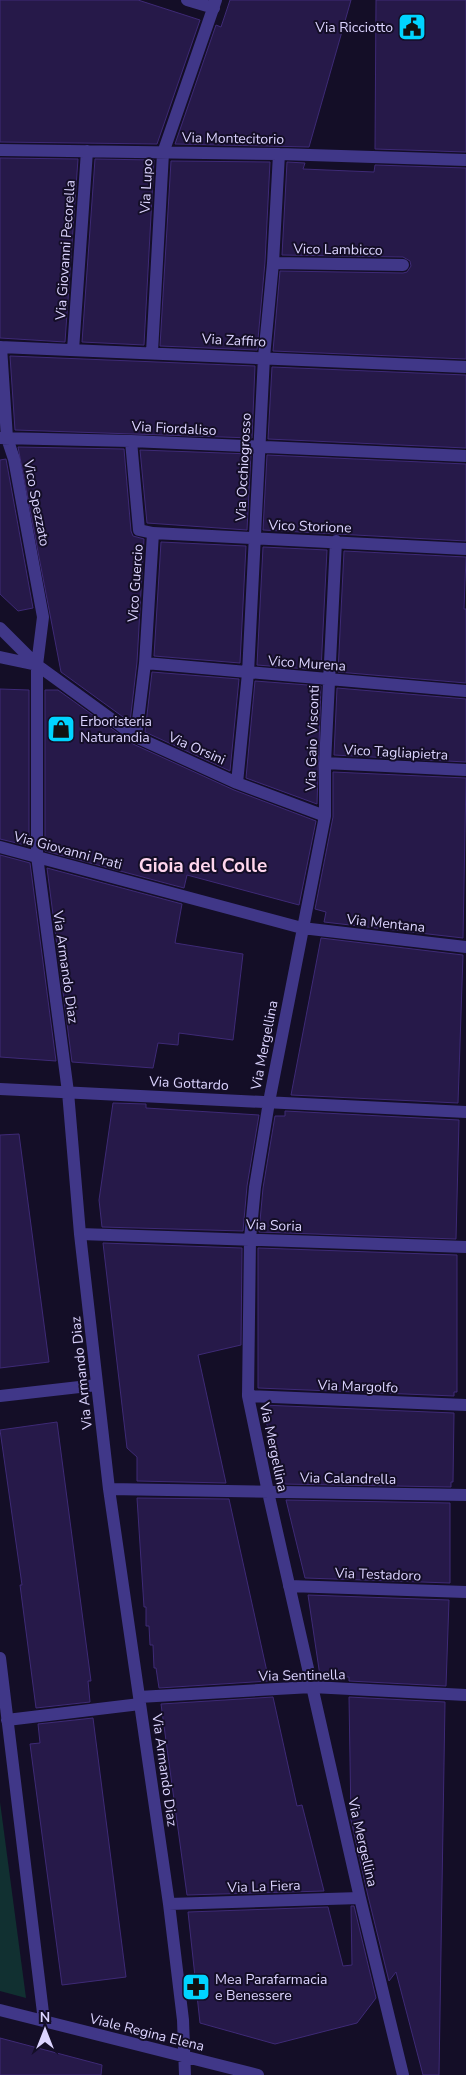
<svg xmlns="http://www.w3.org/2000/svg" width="466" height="2075" viewBox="0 0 466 2075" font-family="'Nunito Sans',sans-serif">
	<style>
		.green { fill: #113031 }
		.building { fill: #261949; stroke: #3e2a76 }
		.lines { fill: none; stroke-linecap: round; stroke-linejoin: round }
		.street { stroke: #403788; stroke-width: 12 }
		.labels { text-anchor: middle; stroke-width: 4; stroke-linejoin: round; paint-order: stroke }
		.poi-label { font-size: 14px; fill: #dcd4ff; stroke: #140e27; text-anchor: start }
		.street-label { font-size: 14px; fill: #dcd4ff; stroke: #140e27 }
		.district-label { font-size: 19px; font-weight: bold; fill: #ffd6ed; stroke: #140e27 }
	</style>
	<rect width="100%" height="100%" fill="#140e27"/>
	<!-- green -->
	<path class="green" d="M0 1802 26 1998 0 1991Z"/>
	<!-- building -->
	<path class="building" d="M0 0H138L200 20 157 144 0 142Z
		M230 0H351L309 147 175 144 216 25 221 27Z
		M376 0H466V152L375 149Z
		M0 158 78 159 65 342 0 338Z
		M95 159 154 160 144 345 82 342Z
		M171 161 270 162 265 262 257 350 160 346Z
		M287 162 305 163 303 169 374 172 375 165 466 168V359L273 351 280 271 403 273 407 272 411 266 410 261 403 257 282 255Z
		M10 356 255 366 252 438 15 430Z
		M272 367 466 375V448L268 439Z
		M18 447 124 449 131 531 133 536 144 539 137 662 130 722 61 672Z
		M140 450 251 454 247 530 147 523Z
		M267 455 466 464V541L263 530Z
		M6 459 33 608 18 611 0 594V460Z
		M161 542 246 546 240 663 154 656Z
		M263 547 327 550 321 670 257 665Z
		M344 551 466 557 464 609H466V683L338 672Z
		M152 672 239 679 230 771 145 732Z
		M255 681 321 686 317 804 246 778Z
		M337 688 466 699V762L334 755Z
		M0 689 29 690V846L0 839Z
		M45 690H58L133 744 234 790 316 821 299 905 187 875 184 888 45 851Z
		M333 772 466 778 463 938 324 922 326 912 315 909 333 817Z
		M0 855 30 863 56 1061 0 1057Z
		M47 868 182 904 175 943 243 954 233 1040 179 1033 178 1045 158 1043 153 1068 72 1062Z
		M321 938 463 955 458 1103 291 1095Z
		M113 1103 146 1104V1108L259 1115 247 1186 243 1231 102 1227 99 1200Z
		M285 1111 459 1120 456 1239 259 1232 263 1188 275 1116H285Z
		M19 1134 49 1362 0 1368V1135Z
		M103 1243 242 1248 241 1345 198 1355 226 1483 137 1481V1457L127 1448Z
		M258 1248 457 1255V1392H454V1396L258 1388Z
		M262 1405 454 1413 453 1482H451V1487L282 1484Z
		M57 1422 91 1681H88L90 1702 36 1708 20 1585H22L0 1430Z
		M137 1498 229 1499 269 1681 159 1688 156 1668H154L153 1645H150L149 1626H146V1607H144Z
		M286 1500 450 1503V1583L305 1578Z
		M308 1595 449 1600 446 1686 349 1681V1677L320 1676Z
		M273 1697 297 1806 302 1805 324 1891 187 1895 161 1704Z
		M349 1697 445 1702 439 2075H423L396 1972 389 1981 368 1896 351 1820Z
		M93 1718 126 1977 62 1985 30 1744 40 1743 38 1724Z
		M351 1906H354L376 1998 357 2023 275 2044 200 2023 188 1912 328 1907 343 1966 352 1965Z
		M0 2038 102 2065 101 2075H0Z"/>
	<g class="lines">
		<!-- street -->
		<path class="street" d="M187 0 214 8
			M0 150 279 154 466 160
			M273 263 403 265
			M0 347 466 367
			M1 347 7 438 14 459 43 617 37 665V856L68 1092 80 1234 109 1489 169 1904 183 2020 185 2075
			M73 350 87 151
			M152 352 163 153 216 0
			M0 438 131 441 466 456
			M131 441 139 530 153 533 145 663 136 737
			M153 533 466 549
			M336 541 325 763V816L269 1102 255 1187 250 1239 248 1396 268 1492 360 1898 403 2075
			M0 628 37 665 136 737 237 783 325 816
			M0 657 37 665
			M145 663 466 691
			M325 763 466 770
			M237 783 248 673 264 357 273 263 279 154
			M0 847 302 928 466 947
			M0 1089 466 1112
			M80 1234 466 1247
			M0 1396 97 1385
			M248 1396 466 1405
			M109 1489 466 1495
			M289 1586 466 1592
			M0 1658 44 2021
			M139 1697 312 1687 466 1695
			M7 1720 140 1704
			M169 1904 360 1898
			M0 2010 258 2075"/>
	</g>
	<!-- icons -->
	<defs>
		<symbol id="civic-square" viewBox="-11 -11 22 22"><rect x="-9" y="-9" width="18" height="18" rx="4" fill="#00d4ff" stroke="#140e27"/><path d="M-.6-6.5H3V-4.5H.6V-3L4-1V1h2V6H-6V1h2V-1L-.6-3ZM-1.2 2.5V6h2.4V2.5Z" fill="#111"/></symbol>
		<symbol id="shop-square" viewBox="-11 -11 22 22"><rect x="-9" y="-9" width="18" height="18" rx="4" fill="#00d4ff" stroke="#140e27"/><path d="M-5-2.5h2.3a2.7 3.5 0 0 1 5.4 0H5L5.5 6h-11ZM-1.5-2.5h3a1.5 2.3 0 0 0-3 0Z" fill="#111"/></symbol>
		<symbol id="pharmacy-square" viewBox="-11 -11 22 22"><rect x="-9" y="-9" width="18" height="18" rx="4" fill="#00d4ff" stroke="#140e27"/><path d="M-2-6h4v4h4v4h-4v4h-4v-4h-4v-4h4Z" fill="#111"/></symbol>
	</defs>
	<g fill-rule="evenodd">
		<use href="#civic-square" x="396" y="11" width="32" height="32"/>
		<use href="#shop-square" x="45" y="713" width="32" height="32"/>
		<use href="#pharmacy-square" x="180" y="1971" width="32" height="32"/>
	</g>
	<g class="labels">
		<!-- poi labels -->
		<g class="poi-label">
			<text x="393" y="32" text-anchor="end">Via Ricciotto</text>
			<text x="80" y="726">Erboristeria<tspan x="80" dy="16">Naturandia</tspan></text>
			<text x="215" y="1984">Mea Parafarmacia<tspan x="215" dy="16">e Benessere</tspan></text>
		</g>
		<!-- street labels -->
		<g class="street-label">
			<text transform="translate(233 138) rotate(1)" y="5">Via Montecitorio</text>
			<text transform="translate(146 186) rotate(-87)" y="5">Via Lupo</text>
			<text transform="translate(338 249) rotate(1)" y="5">Vico Lambicco</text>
			<text transform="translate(65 250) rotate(-86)" y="5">Via Giovanni Pecorella</text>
			<text transform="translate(234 340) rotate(3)" y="5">Via Zaffiro</text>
			<text transform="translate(174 428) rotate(3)" y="5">Via Fiordaliso</text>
			<text transform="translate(243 467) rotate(-87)" y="5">Via Occhiogrosso</text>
			<text transform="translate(37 503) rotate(79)" y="5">Vico Spezzato</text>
			<text transform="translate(310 526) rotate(2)" y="5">Vico Storione</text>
			<text transform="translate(135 583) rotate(-86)" y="5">Vico Guercio</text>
			<text transform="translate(307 663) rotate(4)" y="5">Vico Murena</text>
			<text transform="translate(312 738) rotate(-88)" y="5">Via Gaio Visconti</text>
			<text transform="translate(197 748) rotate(24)" y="5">Via Orsini</text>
			<text transform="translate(396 752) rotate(3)" y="5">Vico Tagliapietra</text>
			<text transform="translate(68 850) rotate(15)" y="5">Via Giovanni Prati</text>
			<text transform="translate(386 923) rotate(6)" y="5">Via Mentana</text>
			<text transform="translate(66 967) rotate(82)" y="5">Via Armando Diaz</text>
			<text transform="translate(264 1045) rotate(-79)" y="5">Via Mergellina</text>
			<text transform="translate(189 1083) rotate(3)" y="5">Via Gottardo</text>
			<text transform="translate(274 1225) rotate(2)" y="5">Via Soria</text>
			<text transform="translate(81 1373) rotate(-96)" y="5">Via Armando Diaz</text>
			<text transform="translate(358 1386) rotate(2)" y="5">Via Margolfo</text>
			<text transform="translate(274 1447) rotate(78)" y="5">Via Mergellina</text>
			<text transform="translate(348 1478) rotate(1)" y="5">Via Calandrella</text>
			<text transform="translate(378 1574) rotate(2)" y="5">Via Testadoro</text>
			<text transform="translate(302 1675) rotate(-1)" y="5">Via Sentinella</text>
			<text transform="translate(165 1770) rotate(82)" y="5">Via Armando Diaz</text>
			<text transform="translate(363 1842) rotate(77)" y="5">Via Mergellina</text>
			<text transform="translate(264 1886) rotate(-2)" y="5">Via La Fiera</text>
			<text transform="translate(147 2032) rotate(14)" y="5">Viale Regina Elena</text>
		</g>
		<!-- district labels -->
		<g class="district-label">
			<text x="203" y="872">Gioia del Colle</text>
		</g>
	</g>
	<!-- north arrow -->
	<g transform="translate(45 2030)" stroke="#140e27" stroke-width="4" paint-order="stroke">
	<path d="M0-4L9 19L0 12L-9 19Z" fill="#dcd4ff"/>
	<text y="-8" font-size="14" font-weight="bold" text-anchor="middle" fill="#dcd4ff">N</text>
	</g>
</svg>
